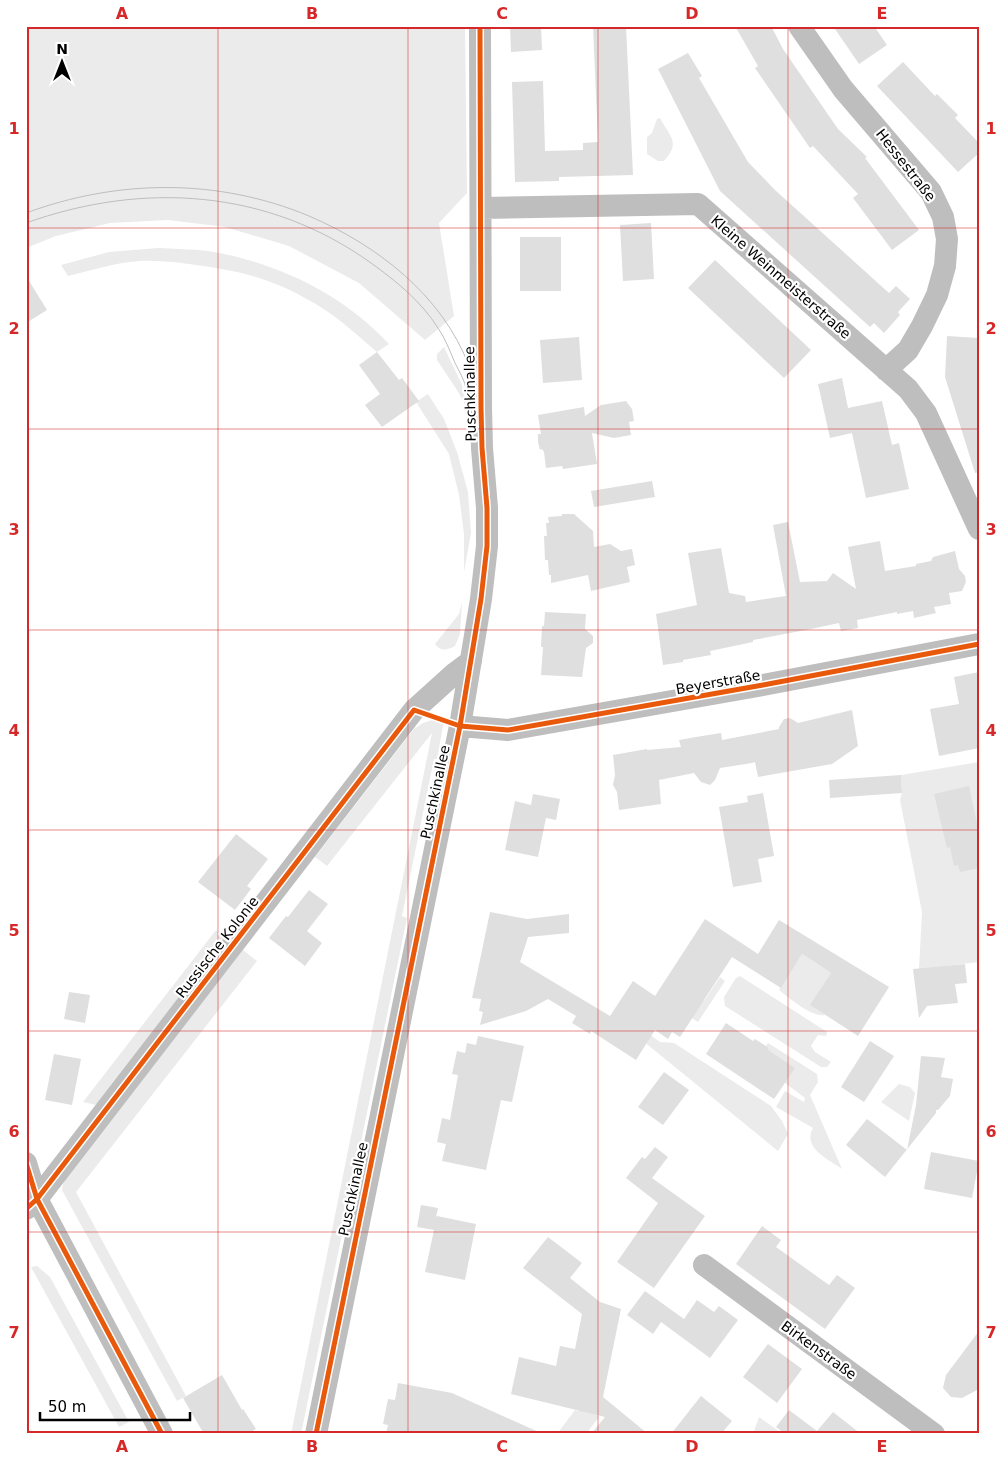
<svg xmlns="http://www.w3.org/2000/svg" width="1005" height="1460" viewBox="0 0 1005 1460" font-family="'DejaVu Sans',sans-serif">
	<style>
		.green { fill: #ebebeb }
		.building { fill: #dfdfdf }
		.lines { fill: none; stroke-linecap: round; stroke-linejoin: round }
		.street { stroke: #bebebe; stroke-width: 22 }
		.tram { stroke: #bebebe; stroke-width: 1 }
		.cycleway-casing { stroke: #fff; stroke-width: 8 }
		.cycleway { stroke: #e8590c; stroke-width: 5 }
		.grid { fill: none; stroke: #d62828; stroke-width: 1; stroke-opacity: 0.55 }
		.labels { text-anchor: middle; stroke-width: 4.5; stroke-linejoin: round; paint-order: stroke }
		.street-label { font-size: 14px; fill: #000; stroke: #fff }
		.neatline { fill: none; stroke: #d62828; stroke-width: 2 }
		.grid-label { font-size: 16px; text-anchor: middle; font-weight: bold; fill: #d62828 }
	</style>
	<rect width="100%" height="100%" fill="#fff"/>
	<!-- green -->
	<path class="green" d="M26 26H465L467 193 439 223 454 316 425 340 359 283 289 246 225 227 168 220 110 223 56 236 26 248Z
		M660 118C670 137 681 142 664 161H658L647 154V137L652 133 657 119Z
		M158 248C174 249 192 249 208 251 276 262 342 293 389 344L377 352C357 335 337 316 314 303 277 281 246 272 203 266 182 263 160 260 139 261 115 263 92 270 68 276L61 265 109 252Z
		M444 347 462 385 467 408 457 390 437 360V354Z
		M428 394 444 419 457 452 468 492 471 533 464 572V534L459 495 449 454 416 402Z
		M462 602 460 634 455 646C447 650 441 652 435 644L459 614Z
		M432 720 444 721 437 759H434L402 916 407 918 301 1434H291L432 733 327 866 315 857 414 729 423 723Z
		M979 762V962L919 969 922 912 900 800 902 793 901 775Z
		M216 930 228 939 101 1106 83 1102Z
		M243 950 257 961 76 1192 186 1396 177 1401 62 1190 64 1180Z
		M802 954 831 973 811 1005 825 1015C813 1018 789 998 779 990Z
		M740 976 827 1032 826 1036 818 1035 811 1046 815 1052 831 1062 827 1067H821L725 1006 724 997 736 978Z
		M720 977 725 981 698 1022 670 1005 681 987 704 1001Z
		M616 1010 660 1042 674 1043 771 1106 782 1121 788 1134 778 1151 616 1019Z
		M768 1043 817 1074 818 1082 810 1095 842 1169C828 1159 802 1148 813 1128L776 1107 785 1091 804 1102 805 1098 785 1083 768 1050 769 1048 766 1046Z
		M899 1084 910 1087 915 1093 909 1121 881 1102Z
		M37 1266 50 1277 129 1422 119 1427 31 1267Z
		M584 1405 599 1417 586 1434H557L575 1410 578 1411Z
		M759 1417 783 1434H753Z"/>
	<!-- building -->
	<path class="building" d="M510 26H541L542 50 511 52Z
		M593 26H626L633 175 559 177V181L515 182 512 82 543 81 545 151 583 150V143L598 142Z
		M735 26H771L783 49 838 129 867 157 865 158 919 230 892 250 853 198 858 194 813 146 810 148 755 68 758 66Z
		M833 26H874L887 45 859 64Z
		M688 53 702 76 699 78 748 162 775 190 889 293 896 286 910 299 898 312 900 315 884 333 874 323 870 327 720 191 658 69Z
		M903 62 935 96 937 94 958 115 955 118 979 143V153L958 172 877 86Z
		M651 223 654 279 623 281 620 225Z
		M520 237H561V291H520Z
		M715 260 811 350 784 378 688 288Z
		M26 276 47 310 26 323Z
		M947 336 979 338V472L975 473 945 377Z
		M579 337 582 380 543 383 540 340Z
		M377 352 399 380 402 378 419 401 382 427 365 405 380 394 359 365Z
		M842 378 848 408 882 401 892 445 899 443 909 489 866 498 852 433 830 438 818 384Z
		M626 401 632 409 634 421 629 422 631 435 614 438 592 433 597 464 563 469 562 466 546 468 544 452 542 449 540 450 538 442V434H541L538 415 584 407 585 416 601 405Z
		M652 481 655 497 594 507 591 491Z
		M562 514H574L593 531 594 547 610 544 621 551 632 549 635 565 627 567 630 582 591 591 588 575 551 583V575H549L548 560H545L544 536H547L546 523H549L548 517 562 516Z
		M788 522 800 582 827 581 833 573 856 589 848 547 880 541 885 571 916 566V564L931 561 933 557 955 551 959 569 965 576 966 582 962 591 949 593 951 604 934 607 936 613 914 618 913 611 897 614V612L857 620 858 628 841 631 839 623 811 629 753 640V642L710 651 711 655 683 660V662L663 665 656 614 697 605 688 553 721 548 729 593 745 596 746 602 786 596 773 525Z
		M545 612 586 614 585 629 593 636V643L586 648 582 677 541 675 543 647H541L542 626H544Z
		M979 672V748L939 756 930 709 959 704 954 677Z
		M852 710 858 746 832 764 758 777 755 762 752 763 720 768 715 780 710 785 701 782 694 773 659 780 661 804 619 810 617 792 613 785 615 775 613 755 647 749V750L681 747 679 740 696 737 721 733 722 740 779 729V727L784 719 790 718 798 723Z
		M901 775 902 793 830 798 829 780Z
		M969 786 979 833V868L960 872 958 865 954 866 950 847 947 848 934 794Z
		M763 793 774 856 758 859 762 882 733 887 719 807 748 802 747 796Z
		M533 794 560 799 556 820 546 818 538 857 505 850 515 801 531 805Z
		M236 834 268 859 247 886 251 889 235 910 198 882Z
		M309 890 328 904 307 931 322 943 305 966 269 938 286 916 288 917Z
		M490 912 527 919 569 914V933L528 937 520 962 610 1016 633 981 655 996 705 919 758 954 779 920 889 987 858 1036 810 1005 831 973 816 963 802 954 781 988 732 957 680 1037 672 1032 668 1039 655 1030 636 1060 591 1031 590 1034 572 1023 576 1016 548 999 526 1011 480 1025 483 1012 479 1011 481 999 472 998Z
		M965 964 967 983 955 984 958 1003 927 1006 919 1018 913 969Z
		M69 992 90 995 85 1023 64 1019Z
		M726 1023 753 1041 755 1039 769 1048 768 1050 795 1068 774 1099 706 1054Z
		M478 1036 524 1046 512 1102 501 1100 486 1170 442 1161 446 1144 437 1142 442 1118 450 1120 458 1075 452 1074 457 1051 465 1053 467 1043 476 1045Z
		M870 1041 894 1056 864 1102 841 1087Z
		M54 1054 81 1059 72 1105 45 1100Z
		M921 1056 945 1058 941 1077 953 1079 950 1096 938 1110H936V1113L885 1177 846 1145 867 1119 907 1150 916 1105Z
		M664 1072 689 1090 663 1125 638 1107Z
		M655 1147 668 1157 652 1178 705 1216 654 1288 617 1262 658 1203 626 1178 642 1157 645 1159Z
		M931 1152 979 1161 972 1198 924 1189Z
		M421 1205 438 1208 436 1217 437 1216 476 1224 465 1280 425 1272 434 1230 417 1227Z
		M762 1226 781 1240 776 1247 829 1285 837 1275 855 1288 825 1329 736 1264Z
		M548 1237 582 1263 570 1278 600 1302 621 1309 603 1397 648 1434H591L605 1417 511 1394 519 1357 556 1366 560 1346 575 1349 582 1314 523 1268Z
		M645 1291 684 1319 697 1300 714 1312 719 1306 738 1320 710 1358 661 1322 653 1334 627 1315Z
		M979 1331V1389L962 1398 951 1397 943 1388 946 1375Z
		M768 1344 802 1369 777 1403 743 1377Z
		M222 1375 242 1410 243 1409 256 1429 247 1434H204L183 1398Z
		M398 1383 452 1393 543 1434H386L388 1425 383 1424 388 1399 395 1400Z
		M701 1396 732 1421 721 1434H671Z
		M789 1410 817 1431 833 1412 861 1434H785L776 1427Z"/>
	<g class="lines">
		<!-- street -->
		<path class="street" d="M799 26 843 89 931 192 943 217 947 239 945 266 937 295 922 326 908 350 886 370
			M481 208 698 204 908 389 926 413 979 529
			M460 726 508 730 763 685 979 644
			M26 1163 37 1199 162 1434
			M26 1209 37 1199 414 710 455 673 471 661
			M704 1265 934 1434
			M316 1434 460 726 481 599 487 546V508L482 448 481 408 480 26"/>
		<!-- tram -->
		<path class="tram" d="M26 213C118 179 218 178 309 216 377 245 442 295 469 366 482 400 486 433 489 468 495 552 481 634 466 716 452 795 435 874 419 953 386 1113 354 1273 321 1434
			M26 223C143 181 268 189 371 263 396 281 421 301 438 328 445 338 450 351 455 363 459 371 464 379 466 388 473 409 475 431 477 454 479 468 481 482 481 497 482 547 475 596 470 645L311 1434"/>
		<defs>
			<path id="cycleway" d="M26 1163 37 1199 162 1434
				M26 1209 37 1199 414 710 460 726 508 730 763 685 979 644
				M316 1434 460 726 481 599 487 546V508L482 448 481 408 480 26"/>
		</defs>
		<!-- cycleway casing -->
		<use href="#cycleway" class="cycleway-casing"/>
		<!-- cycleway -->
		<use href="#cycleway" class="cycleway"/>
	</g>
	<!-- grid -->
	<path class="grid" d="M218 26V1434M408 26V1434M598 26V1434M788 26V1434M26 228H979M26 429H979M26 630H979M26 830H979M26 1031H979M26 1232H979"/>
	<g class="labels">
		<!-- street labels -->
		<g class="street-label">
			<text transform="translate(906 165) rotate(52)" y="5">Hessestraße</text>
			<text transform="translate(781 277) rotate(41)" y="5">Kleine Weinmeisterstraße</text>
			<text transform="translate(470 394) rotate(-91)" y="5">Puschkinallee</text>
			<text transform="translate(718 682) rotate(-10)" y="5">Beyerstraße</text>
			<text transform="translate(435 792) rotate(-78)" y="5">Puschkinallee</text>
			<text transform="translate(217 947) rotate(-52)" y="5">Russische Kolonie</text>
			<text transform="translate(353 1189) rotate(-78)" y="5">Puschkinallee</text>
			<text transform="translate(819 1350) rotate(36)" y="5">Birkenstraße</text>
		</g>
	</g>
	<!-- border -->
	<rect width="1005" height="1460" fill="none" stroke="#ffffff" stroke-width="55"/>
	<!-- north arrow -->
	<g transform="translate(62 62)" stroke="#ffffff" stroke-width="4" paint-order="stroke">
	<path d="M0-4L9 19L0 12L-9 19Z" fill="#000000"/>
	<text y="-8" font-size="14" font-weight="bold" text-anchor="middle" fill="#000000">N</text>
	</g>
	<!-- scale -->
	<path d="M40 1412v8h150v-8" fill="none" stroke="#000000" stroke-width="2.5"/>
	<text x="48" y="1412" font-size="15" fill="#000000" stroke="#ffffff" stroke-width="4" paint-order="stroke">50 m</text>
	<rect x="28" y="28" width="950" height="1404" class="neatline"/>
	<g class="grid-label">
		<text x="122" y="19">A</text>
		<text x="312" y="19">B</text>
		<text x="502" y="19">C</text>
		<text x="692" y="19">D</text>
		<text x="882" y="19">E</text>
		<text x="14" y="134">1</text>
		<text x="991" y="134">1</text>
		<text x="14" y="334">2</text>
		<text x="991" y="334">2</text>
		<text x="14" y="535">3</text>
		<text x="991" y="535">3</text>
		<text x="14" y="736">4</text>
		<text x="991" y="736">4</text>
		<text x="14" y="936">5</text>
		<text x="991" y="936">5</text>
		<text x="14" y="1137">6</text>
		<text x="991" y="1137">6</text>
		<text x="14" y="1338">7</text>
		<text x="991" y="1338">7</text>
		<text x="122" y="1452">A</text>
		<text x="312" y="1452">B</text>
		<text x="502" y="1452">C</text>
		<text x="692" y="1452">D</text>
		<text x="882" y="1452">E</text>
	</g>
</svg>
